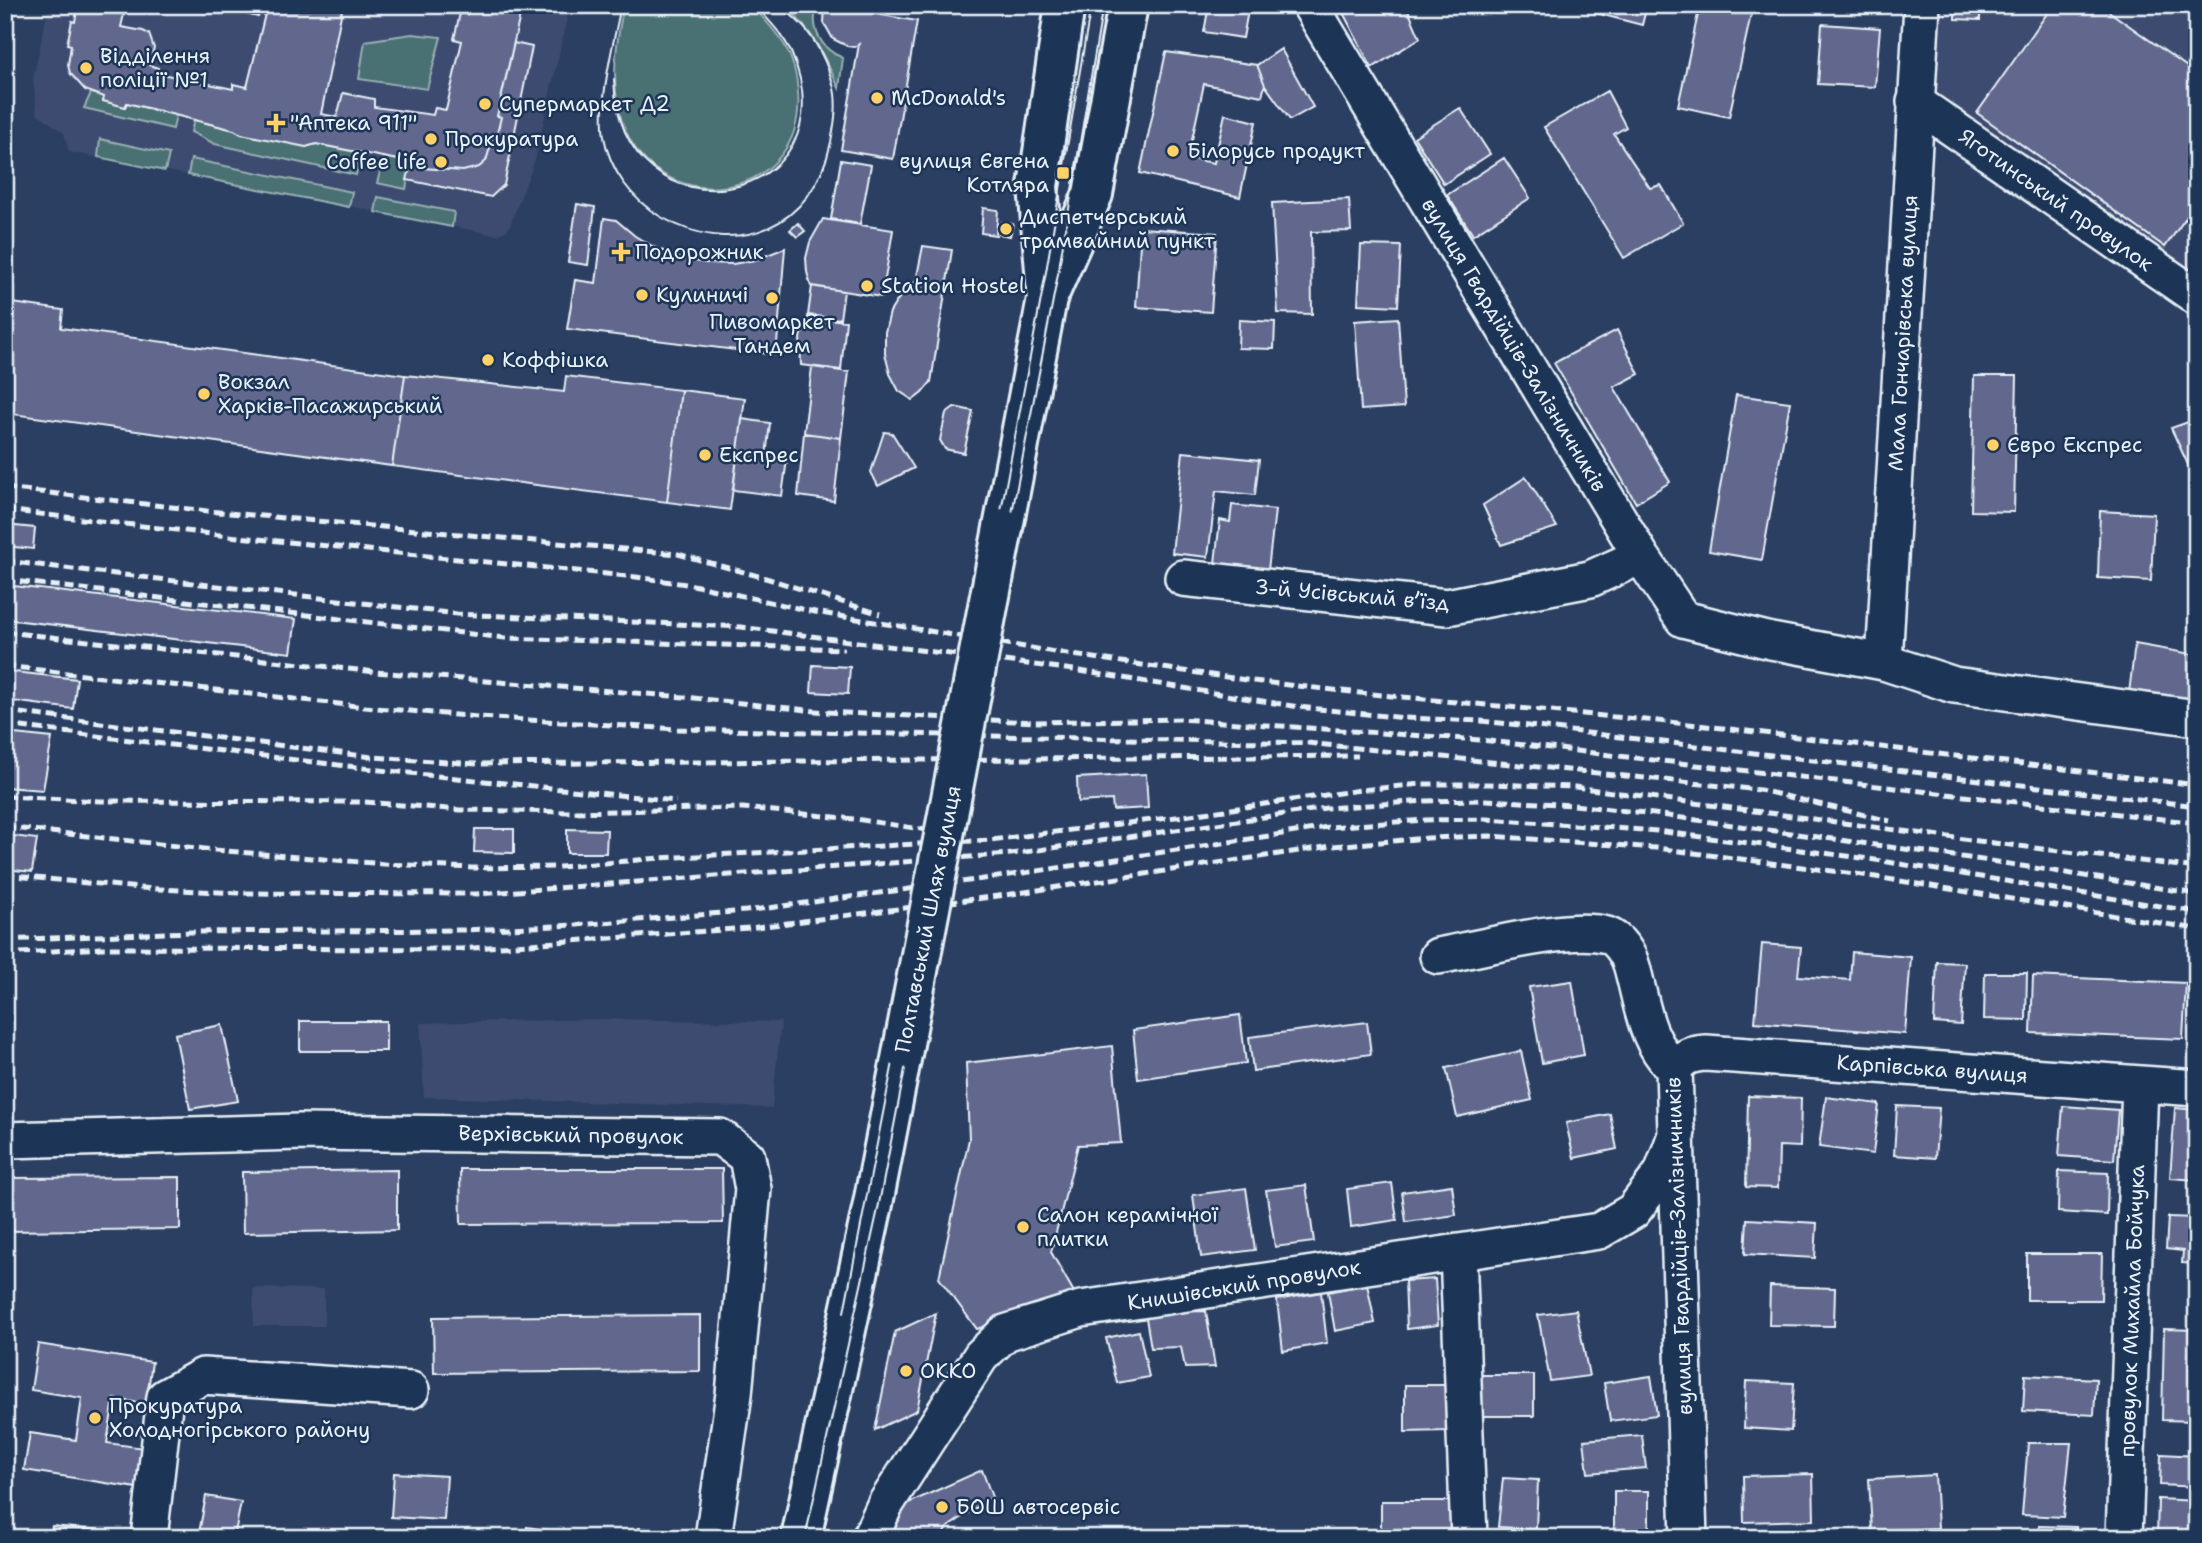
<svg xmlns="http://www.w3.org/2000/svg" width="2202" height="1543" viewBox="0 0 2202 1543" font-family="'Shantell Sans',sans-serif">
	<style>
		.built { fill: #3c4b6f }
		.green { fill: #496f72; stroke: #98b0b5; stroke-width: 2 }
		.building { fill: #62678d; stroke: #e8f1f8; stroke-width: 2 }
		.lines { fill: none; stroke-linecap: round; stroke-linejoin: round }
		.minor-casing { stroke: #e8f1f8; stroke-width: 40 }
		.major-casing { stroke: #e8f1f8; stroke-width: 44 }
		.minor { stroke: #1d3557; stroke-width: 35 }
		.major { stroke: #1d3557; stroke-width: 38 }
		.tram { stroke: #e8f1f8; stroke-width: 2 }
		.rail { stroke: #e8f1f8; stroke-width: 5; stroke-dasharray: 10 5; stroke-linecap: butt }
		.major-bridge-casing { stroke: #e8f1f8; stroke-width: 44; stroke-linecap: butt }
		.major-bridge { stroke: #1d3557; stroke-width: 38 }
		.poi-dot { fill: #ffd166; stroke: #1d3557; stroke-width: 2.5 }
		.labels { text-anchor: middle; stroke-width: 5; stroke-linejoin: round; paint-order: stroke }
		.poi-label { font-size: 21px; fill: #e8f1f8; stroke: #1d3557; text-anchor: start }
		.street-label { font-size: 21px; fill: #e8f1f8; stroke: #1d3557 }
	</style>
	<rect width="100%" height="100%" fill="#2b3f62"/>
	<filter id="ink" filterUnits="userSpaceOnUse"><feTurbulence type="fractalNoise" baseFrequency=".0143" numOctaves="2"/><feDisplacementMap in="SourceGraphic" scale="14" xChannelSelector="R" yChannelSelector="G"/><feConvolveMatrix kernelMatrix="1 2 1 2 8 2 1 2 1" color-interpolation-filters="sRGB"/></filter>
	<g filter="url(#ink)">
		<!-- built -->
		<path class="built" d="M49 5H570L535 160 510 225 507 230 497 235 69 152 64 133 37 113 33 78Z
			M1922 5H2197V297L1932 114Z
			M600 1019 781 1022 772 1108 424 1097 420 1023Z
			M253 1288 324 1289V1326H254Z"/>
		<!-- green -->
		<path class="green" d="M624 5H751C763 18 776 31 785 46 793 60 797 77 798 92 807 197 671 221 628 136 608 95 615 47 624 5Z
			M785 5H817C810 28 820 49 843 58L839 88C822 51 814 34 785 5Z
			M412 34 441 37 427 89 359 79 365 41Z
			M91 93 176 115 173 129 84 108Z
			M194 120 306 147 316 144 361 153 356 175 215 144 191 132Z
			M100 139 169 154 165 171 98 157Z
			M384 157 411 162 406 189 377 183Z
			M191 159 352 192 349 207 188 175Z
			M378 197 454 212 452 227 375 212Z"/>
		<!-- building -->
		<path class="building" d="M78 5H126L121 27 143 31 149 34 154 48 149 65 158 68 157 73 233 89V84L247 87 265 14 260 12 258 17 209 5H343L321 114 337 117 343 93 374 99V107L433 115 435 108 446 110 462 41 454 39 460 13 467 14 469 5H527L525 12 521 11 497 116 501 117 497 134H494L486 161 479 167 463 171 423 168 424 165 316 144 306 147 241 134 234 130 127 103 125 107 103 101 104 97 85 90 70 73 68 65 71 45 67 44 72 21 75 22Z
			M379 5H404L403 12 379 7Z
			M825 5H874L875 14 917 21 893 159 841 150 859 44 854 47 847 46 833 39 824 23Z
			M1209 5H1249L1243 38 1204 32Z
			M1339 5H1406L1420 38 1372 68Z
			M1454 5H1485L1484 12Z
			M1593 5H1638L1646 9 1642 25 1592 12Z
			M1700 5H1753L1729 117 1678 106Z
			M1955 5H1980V20L1955 19Z
			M2053 5H2100L2197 74V202L2165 247 1977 113Z
			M1822 24 1880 28 1875 87 1818 84Z
			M514 43 532 47 504 185 491 197 407 180 411 162 424 165 423 168 463 171 479 167 486 161 494 134H497L501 117 497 116Z
			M1281 49 1313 107 1290 120 1265 85 1257 65Z
			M1166 52 1257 65 1265 85 1262 96 1204 84 1188 158 1214 163 1225 114 1256 122 1240 197 1140 173Z
			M1607 91 1626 127 1614 134 1650 188 1661 185 1683 223 1624 258 1544 127Z
			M1460 108 1490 154 1444 184 1414 137Z
			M1504 158 1530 198 1473 235 1447 195Z
			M841 160 871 165 860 224 831 219Z
			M1349 199 1351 231 1311 232 1312 314 1278 313 1272 203Z
			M577 204 595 207 588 265 568 262Z
			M983 208 998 210 996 235 981 233Z
			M604 218 616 220 635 236 654 247 680 258 705 263 733 264 755 260 785 248 776 355 567 329 575 280 596 283Z
			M823 219 893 230 882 297 811 286 807 272 806 258 810 242Z
			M1002 222 1013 224 1010 236 999 234Z
			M798 223 805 231 797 237 790 230Z
			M1141 228 1217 233 1211 312 1136 307Z
			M1361 245 1401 246 1398 306 1358 304Z
			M923 246 952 250 931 382 922 393 913 400 899 391 890 374 885 354V332L890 312 901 295 916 281Z
			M812 286 844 291 840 319 808 315Z
			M5 302 63 310 61 328 405 375 392 466 5 413Z
			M808 317 846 321 841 370 801 365 800 337Z
			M1398 318 1404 407 1361 410 1355 321Z
			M1239 320 1275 322 1274 349 1238 348Z
			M1617 330 1639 374 1614 387 1670 482 1636 503 1554 363Z
			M812 367 849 372 841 438 804 433Z
			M405 375 564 392 566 376 681 390 667 502 392 466Z
			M1974 376H2017L2014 512 1971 511Z
			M681 390 745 398 730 510 667 502Z
			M1736 395 1790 402 1762 560 1709 551Z
			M954 407 973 411 964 453 945 449 940 440 946 413Z
			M742 419 770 423 766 456 787 459 782 496 733 490Z
			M2197 419V484L2171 428Z
			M884 432 892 433 914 468 878 486 871 472Z
			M804 433 841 438 834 501 798 496Z
			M1183 452 1259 460 1255 495 1216 491 1208 557 1172 553Z
			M1526 477 1557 527 1501 545 1483 505Z
			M1232 505 1275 510 1268 570 1215 563 1220 520 1230 522Z
			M2100 511 2154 514 2151 581 2098 578Z
			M5 525 35 528 33 549 5 546Z
			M5 585 296 619 291 653 5 619Z
			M2135 644 2197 655V700L2129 693Z
			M813 665 850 667 848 694 811 692Z
			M5 671 77 679 73 709 5 700Z
			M5 733 52 738 43 790 5 787Z
			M1146 774 1148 808 1113 810 1112 800 1078 802 1077 778Z
			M475 829H514V853L474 852Z
			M567 829 607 830 606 853H567Z
			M5 835 37 839 32 872 5 869Z
			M1762 944 1801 947 1798 976 1850 980 1852 952 1911 957 1905 1034 1755 1022Z
			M1937 962 1965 963 1961 1025 1934 1023Z
			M1985 973H2027L2026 1020 1984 1019Z
			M2033 976 2186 983 2183 1039 2031 1033Z
			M1572 981 1584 1055 1542 1063 1529 987Z
			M1240 1015 1246 1063 1138 1079 1133 1030Z
			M300 1021H386V1051H300Z
			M1367 1022 1371 1054 1253 1071 1249 1037Z
			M222 1025 238 1101 190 1109 175 1034Z
			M1112 1046 1121 1143 1078 1145 1051 1252 1075 1294 977 1329 939 1278 969 1139 966 1063Z
			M1521 1051 1532 1100 1457 1117 1446 1068Z
			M1748 1096 1801 1098 1800 1147 1779 1146 1778 1188 1746 1187Z
			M1826 1097 1879 1104 1873 1154 1819 1147Z
			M1897 1106 1939 1108 1935 1158 1894 1155Z
			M2063 1106 2118 1110 2114 1160 2059 1156Z
			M2175 1108 2197 1110V1180L2170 1178Z
			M1610 1114 1617 1149 1574 1158 1566 1123Z
			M460 1169H722L723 1223 461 1224Z
			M397 1170V1230L243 1233 242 1172Z
			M2059 1171 2108 1173 2107 1215 2058 1212Z
			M180 1177V1229L5 1231V1178Z
			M1392 1183 1397 1220 1351 1227 1347 1189Z
			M1306 1185 1314 1242 1275 1247 1266 1190Z
			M1452 1185 1456 1215 1406 1222 1402 1192Z
			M1246 1188 1255 1250 1201 1257 1193 1195Z
			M2168 1217 2197 1218V1264L2182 1263 2183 1251 2166 1249Z
			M1747 1219 1817 1223 1815 1258 1745 1254Z
			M2027 1254H2102L2101 1300H2027Z
			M1435 1279 1438 1325 1407 1329 1405 1281Z
			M1367 1284 1375 1323 1335 1331 1328 1292Z
			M1770 1286 1835 1288 1834 1326 1769 1325Z
			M1321 1292 1327 1343 1283 1351 1277 1300Z
			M1576 1310 1589 1376 1550 1381 1538 1315Z
			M1206 1311 1215 1367 1185 1368 1181 1347 1151 1348 1145 1312Z
			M936 1313 917 1410 875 1430 895 1332Z
			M700 1315V1371L434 1373 433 1317Z
			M2164 1329 2196 1330 2197 1421 2162 1420Z
			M1139 1331 1149 1377 1117 1383 1106 1338Z
			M38 1344 152 1362 146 1404 114 1399 107 1443 144 1448 137 1488 24 1470 30 1433 76 1440 82 1398 31 1390Z
			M1475 1375H1534V1416H1476Z
			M2025 1375 2096 1379 2094 1415 2023 1411Z
			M1651 1376 1657 1415 1610 1421 1604 1383Z
			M1746 1381 1794 1383 1791 1431 1744 1428Z
			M1405 1385H1447V1431L1405 1432Z
			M1642 1435 1646 1468 1588 1473 1584 1440Z
			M2028 1443H2071L2063 1517 2022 1515Z
			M2161 1454 2197 1456V1487L2160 1485Z
			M982 1470 992 1497 948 1527 940 1538H892L902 1506Z
			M394 1473 447 1476 444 1520 391 1517Z
			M1813 1474 1814 1520 1744 1522 1743 1476Z
			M1935 1475 1938 1528 1872 1531 1869 1479Z
			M1503 1478 1538 1480 1536 1529 1498 1527Z
			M1614 1491H1649V1530L1614 1531Z
			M206 1496 241 1502 234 1538 199 1533Z
			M2158 1499 2197 1501V1538H2157Z
			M1381 1501H1452V1538H1381Z
			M52 1526 96 1530V1538H51Z
			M2039 1526 2076 1527 2075 1538H2038Z
			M527 1527 568 1533V1538H525Z
			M638 1528 684 1532V1538H637Z"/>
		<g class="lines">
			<defs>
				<path id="minor" d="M1310 5 1641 556 1683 619 1771 641 1884 662 1954 685 2197 718
					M1915 102 2197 297
					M1183 578 1447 607 1590 579 1641 556
					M1884 662 1922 5
					M1438 956C1479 949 1569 924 1607 935 1619 939 1629 955 1632 967 1643 1007 1644 1037 1674 1069L1689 1538
					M1674 1069C1683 1057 1690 1054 1706 1053L2197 1088
					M5 1140 300 1132 720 1137 747 1157 753 1189 734 1394 713 1538
					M1458 1252 1469 1538
					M149 1538 165 1397 203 1376 411 1390
					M870 1538 885 1505 981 1356 1005 1333 1081 1309 1599 1231 1633 1211 1662 1173 1677 1132
					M2124 1538 2140 1084"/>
				<path id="major" d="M1047 294 1038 186 1065 5
					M1003 528 1047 299 1093 194 1128 5
					M801 1538 872 1209 903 1049"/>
			</defs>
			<!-- minor casing -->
			<use href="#minor" class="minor-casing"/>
			<!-- major casing -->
			<use href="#major" class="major-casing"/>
			<!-- minor -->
			<use href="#minor" class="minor"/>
			<!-- major -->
			<use href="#major" class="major"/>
			<!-- tram -->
			<path class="tram" d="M621 5C614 42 598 101 604 137 610 170 632 200 661 217 737 260 813 228 831 142 834 126 837 111 835 94 832 74 820 47 807 31 800 22 789 14 781 5
				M614 79C620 252 858 205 791 52 783 34 768 20 755 5
				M844 1312 998 527 1046 272 1091 5
				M805 1538 878 1209 1058 274 1103 5"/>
			<!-- rail -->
			<path class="rail" d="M5 488 207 511 678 554 769 579 880 614
				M5 510 228 536 636 577 693 585 815 612 1073 655 1253 681 1360 693 1689 724 2197 785
				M5 561 457 614 741 627 1074 670 1299 707 1405 718 1481 721 1529 726 2197 806
				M5 580 505 638 844 649
				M5 632 376 672 684 697 826 712 1034 722 1180 719 1481 740 2197 823
				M5 666 365 707 478 717 677 729 1308 743 1760 790 1890 821
				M5 711 372 757 478 764 1358 756
				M5 725 380 770 676 801
				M5 796 101 801 365 802 460 810 573 812 743 808 855 819 960 835
				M5 827 214 850 384 864 472 868 560 867 660 858 991 840 1184 816 1360 790 1421 784H1489L1575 787 1978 841 2197 868
				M5 875 140 888 238 893 476 894 1011 854 1326 808 1426 801 1486 800 1574 805 1654 814 1997 862 2197 894
				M5 940 190 932 464 930 577 925 746 911 991 878 1328 827 1425 820 1487 819 1657 831 1869 859 2197 912
				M5 954 101 948 460 949 749 928 998 896 1332 846 1428 838 1490 836 1656 848 1863 875 2197 929"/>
			<defs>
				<path id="major-bridge" d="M903 1049 1003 528"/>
			</defs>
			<!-- major-bridge casing -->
			<use href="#major-bridge" class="major-bridge-casing"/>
			<!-- major-bridge -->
			<use href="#major-bridge" class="major-bridge"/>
		</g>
	</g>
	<!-- markers -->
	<g class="poi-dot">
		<circle cx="86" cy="68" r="7"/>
		<circle cx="877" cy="98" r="7"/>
		<circle cx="485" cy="104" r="7"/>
		<path d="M272.5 112.5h7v7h7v7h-7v7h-7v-7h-7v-7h7z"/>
		<circle cx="431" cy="139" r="7"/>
		<circle cx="1173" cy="151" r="7"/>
		<circle cx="441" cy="162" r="7"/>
		<rect x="1056" y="166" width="14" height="14" rx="3.5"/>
		<circle cx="1006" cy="229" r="7"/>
		<path d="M617.5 241.5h7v7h7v7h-7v7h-7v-7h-7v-7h7z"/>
		<circle cx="867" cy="286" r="7"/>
		<circle cx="642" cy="295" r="7"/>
		<circle cx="772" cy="298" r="7"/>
		<circle cx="488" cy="360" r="7"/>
		<circle cx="204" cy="394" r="7"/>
		<circle cx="1993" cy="445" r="7"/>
		<circle cx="705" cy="455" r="7"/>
		<circle cx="1023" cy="1227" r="7"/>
		<circle cx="906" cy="1371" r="7"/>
		<circle cx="95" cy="1418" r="7"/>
		<circle cx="942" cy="1507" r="7"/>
	</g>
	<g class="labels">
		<!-- poi labels -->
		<g class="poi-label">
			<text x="100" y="63">Відділення<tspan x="100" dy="24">поліції №1</tspan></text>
			<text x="891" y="105">McDonald's</text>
			<text x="499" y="111">Супермаркет Д2</text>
			<text x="290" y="130">"Аптека 911"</text>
			<text x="445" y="146">Прокуратура</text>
			<text x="1187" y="158">Білорусь продукт</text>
			<text x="1049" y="168" text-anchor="end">вулиця Євгена<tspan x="1049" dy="24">Котляра</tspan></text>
			<text x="427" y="169" text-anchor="end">Coffee life</text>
			<text x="1020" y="224">Диспетчерський<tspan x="1020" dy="24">трамвайний пункт</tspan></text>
			<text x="635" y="259">Подорожник</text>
			<text x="881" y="293">Station Hostel</text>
			<text x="656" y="302">Кулиничі</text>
			<text x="772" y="329" text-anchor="middle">Пивомаркет<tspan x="772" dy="24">Тандем</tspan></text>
			<text x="502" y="367">Коффішка</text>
			<text x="218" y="389">Вокзал<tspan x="218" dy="24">Харків-Пасажирський</tspan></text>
			<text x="2007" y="452">Євро Експрес</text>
			<text x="719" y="462">Експрес</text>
			<text x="1037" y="1222">Салон керамічної<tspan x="1037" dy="24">плитки</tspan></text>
			<text x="920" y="1378">ОККО</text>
			<text x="109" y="1413">Прокуратура<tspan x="109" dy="24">Холодногірського району</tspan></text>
			<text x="956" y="1514">БОШ автосервіс</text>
		</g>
		<!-- street labels -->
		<g class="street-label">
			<text transform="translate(2056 200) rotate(35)" y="7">Яготинський провулок</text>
			<text transform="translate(1903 333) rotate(-87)" y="7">Мала Гончарівська вулиця</text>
			<text transform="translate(1514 345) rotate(59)" y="7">вулиця Гвардійців-Залізничників</text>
			<text transform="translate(1352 595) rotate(5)" y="7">3-й Усівський в’їзд</text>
			<text transform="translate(928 919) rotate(-79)" y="7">Полтавський Шлях вулиця</text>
			<text transform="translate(1932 1069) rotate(4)" y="7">Карпівська вулиця</text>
			<text transform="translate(571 1135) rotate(1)" y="7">Верхівський провулок</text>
			<text transform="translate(1679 1246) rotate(-92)" y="7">вулиця Гвардійців-Залізничників</text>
			<text transform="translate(1244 1285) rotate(-9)" y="7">Книшівський провулок</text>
			<text transform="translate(2132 1311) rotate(-88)" y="7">провулок Михайла Бойчука</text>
		</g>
	</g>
	<!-- margin -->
	<rect width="2202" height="1543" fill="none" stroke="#1d3557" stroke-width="28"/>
	<rect x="14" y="14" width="2174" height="1515" fill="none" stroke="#e8f1f8" stroke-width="2.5" filter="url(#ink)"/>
</svg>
